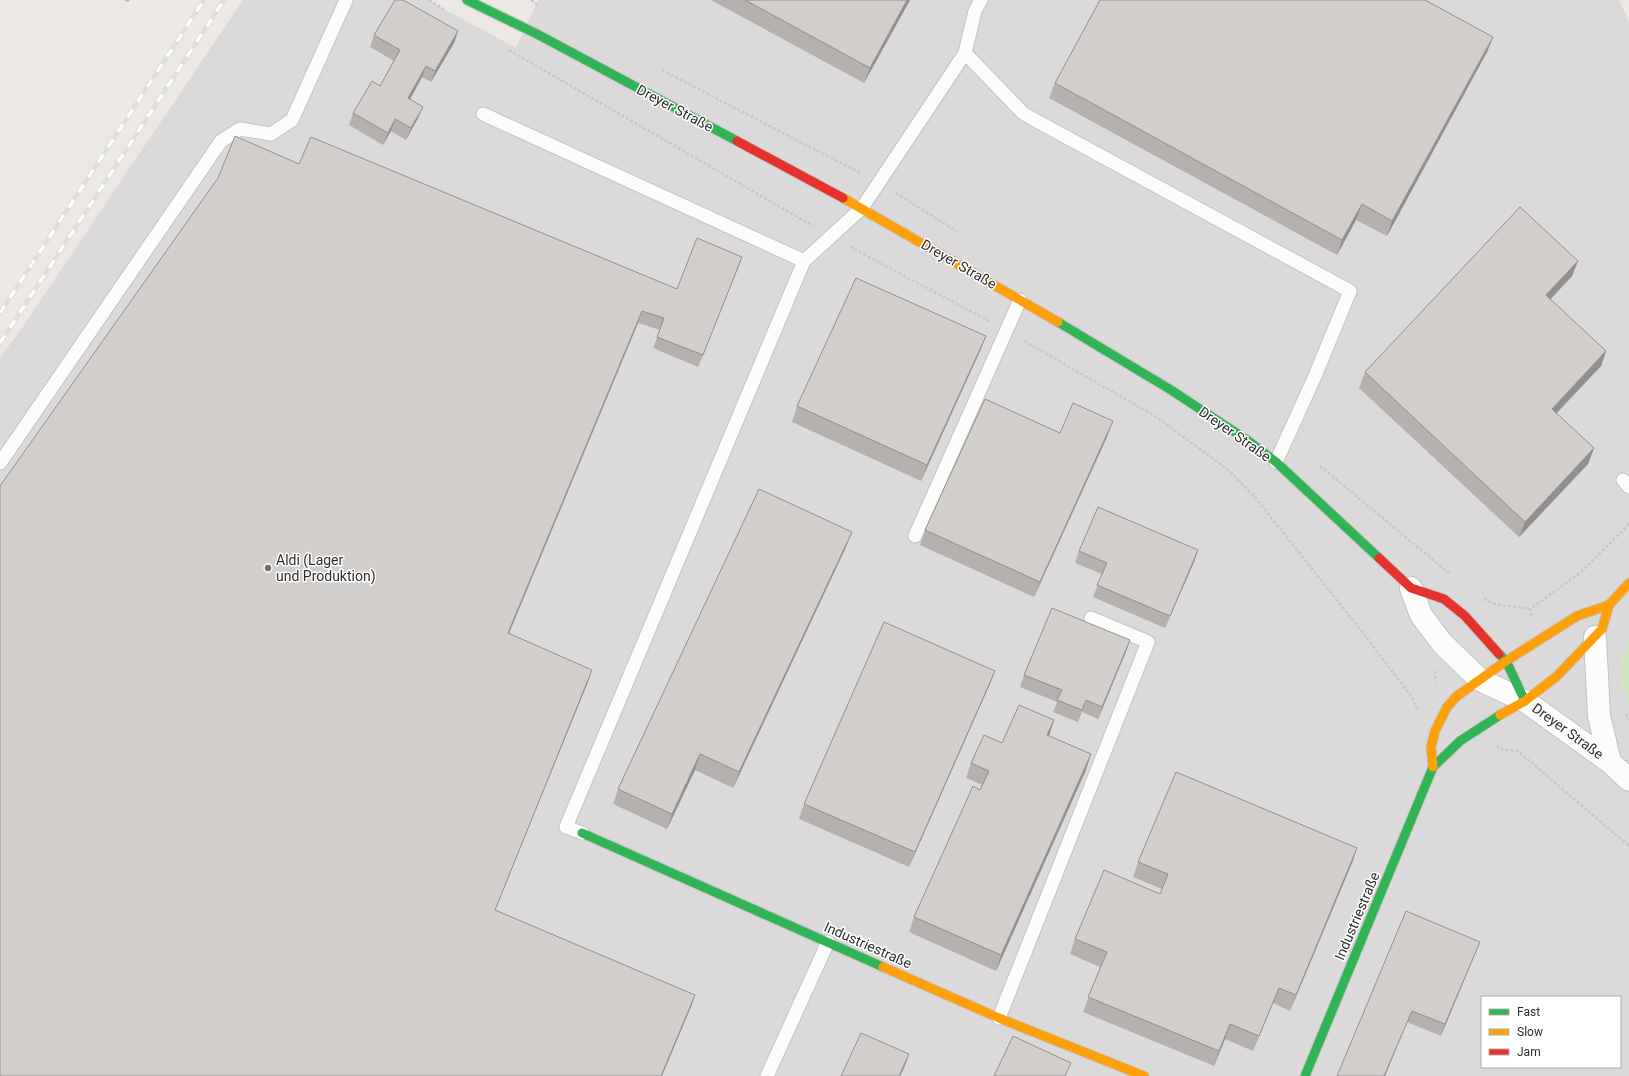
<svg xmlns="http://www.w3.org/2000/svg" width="1629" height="1076" viewBox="0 0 1629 1076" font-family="Roboto,sans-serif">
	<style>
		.industrial { fill: #dcd9db; fill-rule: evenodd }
		.green { fill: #cee6be }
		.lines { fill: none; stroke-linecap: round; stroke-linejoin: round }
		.lane-casing { stroke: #c5c4c5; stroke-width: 15 }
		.street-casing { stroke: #c5c4c5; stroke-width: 24 }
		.fast-casing { stroke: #c5c4c5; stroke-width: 11 }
		.slow-casing { stroke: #c5c4c5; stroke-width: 11 }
		.jam-casing { stroke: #c5c4c5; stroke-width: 11 }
		.path { stroke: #c9c9c8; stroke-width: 2.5; stroke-dasharray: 3 2; stroke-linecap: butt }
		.lane { stroke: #fcfcfb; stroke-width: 13 }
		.street { stroke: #fcfcfb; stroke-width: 22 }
		.fast { stroke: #30b455; stroke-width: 9 }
		.slow { stroke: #ff9f0a; stroke-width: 9 }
		.jam { stroke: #e5322d; stroke-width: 9 }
		.rail-casing { stroke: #dfdfe1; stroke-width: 4.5 }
		.rail { stroke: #fff; stroke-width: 3; stroke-dasharray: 9; stroke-linecap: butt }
		.wall { fill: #b4b1af }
		.shaded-wall { fill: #92908e }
		.building { fill: #d1cecb; stroke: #92908e }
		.poi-dot { fill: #706f6e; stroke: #fff; stroke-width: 1.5 }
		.labels { text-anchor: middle; stroke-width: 3; stroke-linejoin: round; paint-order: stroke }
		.street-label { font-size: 14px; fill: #2e2e2e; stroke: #fff }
		.poi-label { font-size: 14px; fill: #2e2e2e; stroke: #fff; text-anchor: start }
	</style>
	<rect width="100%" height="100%" fill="#ece8e4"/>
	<!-- industrial -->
	<path class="industrial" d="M243 0H427L516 48 538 0H1619L1629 22V639L1622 660V685L1629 706V1076H0V357L15 338ZM1482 997H1620V1067H1482Z"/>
	<!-- green -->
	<path class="green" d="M1629 639V706C1619 678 1619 667 1629 639Z"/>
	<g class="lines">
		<defs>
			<path id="lane" d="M965 53 975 11 981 0
				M483 114 804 261
				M0 463 221 141 240 129 271 134 292 120 346 0
				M1623 480 1629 487
				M915 536 1020 300
				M582 833 566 827 804 261 862 208 965 53 1023 113 1033 119 1350 291 1315 376 1276 462
				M999 1018 1148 642 1091 618
				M767 1076 828 942"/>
			<path id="street" d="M1411 588 1421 615 1442 643 1480 680 1525 701 1610 762 1629 780
				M1595 637 1599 716 1610 762"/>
			<path id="fast" d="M467 0 537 34 737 141
				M1058 322 1171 390 1247 440 1276 462 1379 558
				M1499 654 1506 661 1525 701
				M582 833 883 967
				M1305 1076 1433 767 1460 741 1500 715"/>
			<path id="slow" d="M843 198 1058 322
				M1500 715 1525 701 1557 676 1602 629 1609 605
				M1433 767 1431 747 1435 731 1447 707 1457 696 1506 661 1577 616 1609 605 1629 583
				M883 967 999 1018 1144 1076"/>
			<path id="jam" d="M737 141 843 198
				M1379 558 1411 588 1444 599 1465 616 1499 654"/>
		</defs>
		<!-- lane casing -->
		<use href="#lane" class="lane-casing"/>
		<!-- street casing -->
		<use href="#street" class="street-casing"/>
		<!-- fast casing -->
		<use href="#fast" class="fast-casing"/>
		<!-- slow casing -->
		<use href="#slow" class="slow-casing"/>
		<!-- jam casing -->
		<use href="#jam" class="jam-casing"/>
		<!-- path -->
		<path class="path" d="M429 0 444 9
			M531 0 538 5
			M509 50 813 226
			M662 70 860 173
			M896 193 956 231
			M850 247 989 321
			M1024 341 1155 416 1227 469 1255 497 1366 637 1412 697 1417 709
			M1320 466 1450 574
			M1484 599 1495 604 1530 609
			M1531 616 1530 609 1580 573 1629 524
			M1435 671 1436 682
			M1626 714 1629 720
			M1497 746 1499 749 1518 751 1629 846"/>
		<!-- lane -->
		<use href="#lane" class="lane"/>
		<!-- street -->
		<use href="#street" class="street"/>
		<!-- fast -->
		<use href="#fast" class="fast"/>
		<!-- slow -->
		<use href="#slow" class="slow"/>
		<!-- jam -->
		<use href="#jam" class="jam"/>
		<defs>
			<path id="rail" d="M0 313 204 0
				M0 343 224 0"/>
		</defs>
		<!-- rail casing -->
		<use href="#rail" class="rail-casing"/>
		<!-- rail -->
		<use href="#rail" class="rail"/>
	</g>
	<!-- wall -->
	<path class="wall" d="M124 0H130L128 2Z
		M711 0H910L864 83Z
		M458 31 454 43 431 82 422 77 410 99 418 118 406 140 391 131 383 145 349 125 353 113 380 86 394 61 370 47 374 35Z
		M1493 37 1487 52 1387 236 1356 220 1337 255 1049 98 1055 83Z
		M299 164 677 289 742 257 698 367 653 348 660 330 638 323 509 633 588 682 495 910 695 995 691 1007 0 1076Z
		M1578 261 1572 276 1550 300 1606 351 1601 366 1556 414 1594 448 1588 464 1519 537 1359 388 1365 372Z
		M986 336 980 351 921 481 792 422 797 406Z
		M1060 433 1107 437 1034 597 920 545 925 530Z
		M846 547 733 788 695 770 667 829 613 804 618 789Z
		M1198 550 1194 562 1165 628 1093 597 1102 574 1075 563 1079 551Z
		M1130 640 1098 719 1082 712 1078 722 1053 712 1057 702 1020 687 1024 675Z
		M995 671 989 686 909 867 799 819 804 804Z
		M1054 720 1049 736 1086 770 996 971 909 932 914 917 982 785 966 778 971 763 1002 743Z
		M1357 848 1352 863 1290 1011 1273 1003 1253 1051 1225 1039 1214 1066 1083 1012 1100 967 1070 954 1075 939 1160 894 1162 889 1133 877 1138 862Z
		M1480 942 1475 954 1441 1036 1407 1022 1385 1076H1337Z"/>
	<!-- shaded-wall -->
	<path class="shaded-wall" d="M907 0H910L864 83 870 68Z
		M458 31 454 43 431 82 435 71Z
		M1493 37 1487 52 1387 236 1392 221Z
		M426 66 422 77 404 110 408 98Z
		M423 107 418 118 406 140 411 128Z
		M395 119 391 131 383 145 388 133Z
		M1362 204 1356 220 1337 255 1342 240Z
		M742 257 738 268 698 367 703 355Z
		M1578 261 1572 276 1540 310 1546 295Z
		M642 311 638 323 504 645 508 633Z
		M986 336 980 351 921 481 927 465Z
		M1606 351 1601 366 1546 424 1552 409Z
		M1113 421 1107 437 1034 597 1040 582Z
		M1594 448 1588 464 1519 537 1525 522Z
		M852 532 846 547 733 788 739 772Z
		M1198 550 1194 562 1165 628 1170 616Z
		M1130 640 1126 652 1098 719 1102 707Z
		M592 670 588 682 490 921 495 910Z
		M995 671 989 686 909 867 915 852Z
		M1054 720 1049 736 1047 735Z
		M700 754 695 770 667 829 672 814Z
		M1091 754 1086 770 996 971 1001 955Z
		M1357 848 1352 863 1290 1011 1296 995Z
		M1480 942 1475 954 1441 1036 1445 1024Z
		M1279 988 1273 1003 1253 1051 1259 1036Z
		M695 995 691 1007 662 1076H661Z
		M1412 1011 1407 1022 1385 1076H1384Z
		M1230 1024 1225 1039 1214 1066 1219 1051Z
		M909 1054 905 1066 900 1076H899Z"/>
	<!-- building -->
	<path class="building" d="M395 0H403L458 31 435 71 426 66 408 98 423 107 411 128 395 119 388 133 353 113 372 81 380 86 400 50 374 35Z
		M745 0H907L870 68Z
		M1100 0H1425L1493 37 1392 221 1362 204 1342 240 1055 83Z
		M235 136 299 164 311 137 677 289 697 238 742 257 703 355 657 337 664 318 642 311 508 633 592 670 495 910 695 995 661 1076H0V486L218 178Z
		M1520 207 1578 261 1546 295 1606 351 1552 409 1594 448 1525 522 1365 372Z
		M856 278 986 336 927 465 797 406Z
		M985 399 1060 433 1073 403 1113 421 1040 582 925 530Z
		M759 489 852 532 739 772 700 754 672 814 618 789Z
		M1098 507 1198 550 1170 616 1097 585 1107 563 1079 551Z
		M1052 608 1130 640 1102 707 1086 700 1082 710 1057 700 1062 690 1024 675Z
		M884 622 995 671 915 852 804 804Z
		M1019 705 1054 720 1047 735 1091 754 1001 955 914 917 973 786 980 790 989 771 971 763 984 735 1002 743Z
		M1176 772 1357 848 1296 995 1279 988 1259 1036 1230 1024 1219 1051 1088 997 1107 952 1075 939 1104 870 1160 894 1168 874 1138 862Z
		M1406 911 1480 942 1445 1024 1412 1011 1384 1076H1337Z
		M861 1033 909 1054 899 1076H841Z
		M1013 1036 1071 1063 1065 1076H994Z"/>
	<!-- markers -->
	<circle class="poi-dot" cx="268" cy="568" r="4"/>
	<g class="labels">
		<!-- street labels -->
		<g class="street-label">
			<text transform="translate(675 108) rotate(28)" y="5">Dreyer Straße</text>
			<text transform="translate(959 264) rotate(30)" y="5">Dreyer Straße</text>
			<text transform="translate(1235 434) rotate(35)" y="5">Dreyer Straße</text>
			<text transform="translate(1568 731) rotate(36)" y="5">Dreyer Straße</text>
			<text transform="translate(1357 916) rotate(-67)" y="5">Industriestraße</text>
			<text transform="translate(868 945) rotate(24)" y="5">Industriestraße</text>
		</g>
		<!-- poi labels -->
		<g class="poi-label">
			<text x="276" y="565">Aldi (Lager<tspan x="276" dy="16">und Produktion)</tspan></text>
		</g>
	</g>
	<!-- legend -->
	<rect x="1481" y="996" width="140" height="72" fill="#ffffff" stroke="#ababab"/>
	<rect x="1489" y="1009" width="20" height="6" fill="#30b455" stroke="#ababab"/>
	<text x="1517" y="1016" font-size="12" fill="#2e2e2e">Fast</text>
	<rect x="1489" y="1029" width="20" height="6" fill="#ff9f0a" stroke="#ababab"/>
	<text x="1517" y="1036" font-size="12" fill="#2e2e2e">Slow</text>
	<rect x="1489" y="1049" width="20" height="6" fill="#e5322d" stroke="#ababab"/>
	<text x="1517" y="1056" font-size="12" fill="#2e2e2e">Jam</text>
</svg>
